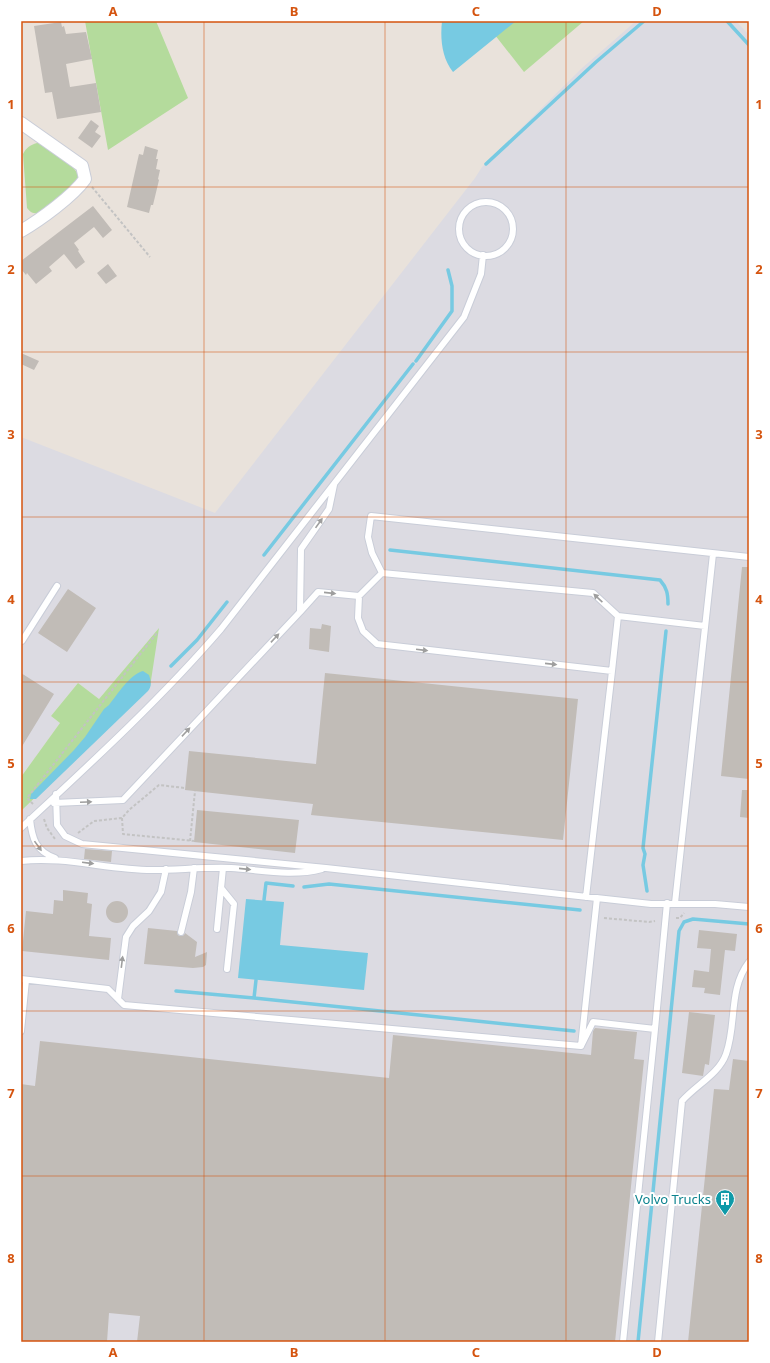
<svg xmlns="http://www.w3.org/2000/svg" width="770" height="1363" viewBox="0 0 770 1363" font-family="'Noto Sans',sans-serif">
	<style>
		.industrial { fill: #dcdbe2 }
		.green { fill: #b4db9c }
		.water { fill: #77cae2 }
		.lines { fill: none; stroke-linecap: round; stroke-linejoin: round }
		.stream { stroke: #77cae2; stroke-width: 3.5 }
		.building { fill: #c1bcb7 }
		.service-casing { stroke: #c9cdd8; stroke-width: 8 }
		.minor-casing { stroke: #c9cdd8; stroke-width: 14 }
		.path { stroke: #c3c3c3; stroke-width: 2; stroke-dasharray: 3 2; stroke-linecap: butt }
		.service { stroke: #fff; stroke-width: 6 }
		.minor { stroke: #fff; stroke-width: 12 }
		.oneway { fill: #9e9e9e }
		.grid { fill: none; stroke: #d5540f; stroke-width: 1; stroke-opacity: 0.55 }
		.labels { text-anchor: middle; stroke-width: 4; stroke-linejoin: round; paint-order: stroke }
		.culture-label { font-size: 13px; fill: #0d838f; stroke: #fff; text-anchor: end }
		.neatline { fill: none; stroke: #d5540f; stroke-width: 1.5 }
		.grid-label { font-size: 13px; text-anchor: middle; font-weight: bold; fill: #d5540f }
	</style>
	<rect width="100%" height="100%" fill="#e9e2db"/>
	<!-- industrial -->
	<path class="industrial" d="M636 21H736L749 35V1342H21V811L149 687 158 629 99 699 78 683 51 716 60 723 21 777V437L215 513 475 178 482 167 581 69Z"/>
	<!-- green -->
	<path class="green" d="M85 21H156L188 98 108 150Z
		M484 21H584L524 72Z
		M37 143C48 143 74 165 79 176L78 182 40 213C34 214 31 213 27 208L23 154C26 148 30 145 37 143Z
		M159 628 150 687 21 811V777L60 723 51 716 78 683 99 699Z"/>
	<!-- water -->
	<path class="water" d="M442 21H516L453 72C442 58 440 39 442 21Z
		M143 671 149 675C151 681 152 686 148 691L36 799H30L31 794 74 750 85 737 104 709 109 705C117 695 130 674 143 671Z
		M246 899 284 902 280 945 368 953 364 990 238 978Z"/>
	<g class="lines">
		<!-- stream -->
		<path class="stream" d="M727 21 749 45
			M486 164 596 62 644 21
			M416 361 452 311V286L448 270
			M390 550 660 580C667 588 668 594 668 604
			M264 555 413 364
			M171 666 197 640 227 602
			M304 887 329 884 580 910
			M647 891 643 865 645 854 643 848 666 631
			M264 900 266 883 293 886
			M256 980 254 998 574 1031
			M176 991 254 998
			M638 1342 679 931 684 922 693 919 749 924"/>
	</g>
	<!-- building -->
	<path class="building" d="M61 22 62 27 64 26 66 34 86 32 92 59 66 64 70 87 96 83 101 112 57 119 52 92 45 93 34 26Z
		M91 120 99 126 95 132 101 136 92 148 78 138Z
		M145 146 158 150 156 159H158L156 169 160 170 158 179 159 180 153 205H151L149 213 127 207 139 154 143 155Z
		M93 206 112 230 103 238 94 227 74 243 79 250 78 251 85 262 76 269 64 254 49 267 52 271 36 284 27 273 26 275 21 269V261Z
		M108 264 117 276 106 284 97 273Z
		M21 353 39 361 34 370 21 364Z
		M742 567H749V779L721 776Z
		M68 589 96 608 67 652 38 633Z
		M322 624 331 626 329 652 309 649 310 628 321 629Z
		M21 673 54 694 21 748Z
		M325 673 578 699 563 840 311 815 313 804 185 790 189 751 316 764Z
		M742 790H749V818L740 817Z
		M197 810 299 820 295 853 194 842Z
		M85 849 112 851 111 862 84 859Z
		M63 890 88 893 87 903 92 904 89 936 111 938 109 960 22 951 26 911 53 914 54 900 63 901Z
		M106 912a11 11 0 1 1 22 0a11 11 0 1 1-22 0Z
		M148 928 177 931 178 935 180 936 184 935 185 933 197 942 195 957 207 952 206 965 203 967 193 968 144 964Z
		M699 930 737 934 735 951 725 950 720 995 704 993 705 988 692 987 694 970 709 972 711 949 697 948Z
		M689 1012 715 1015 709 1065 705 1064 703 1076 682 1073Z
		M595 1028 637 1032 634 1059 644 1060 615 1342H137L140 1316 109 1313 107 1342H21V1084L35 1086 40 1041 389 1078 393 1035 591 1055 593 1031Z
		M733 1059 749 1061V1342H688L714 1089 729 1090Z"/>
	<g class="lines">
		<defs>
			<path id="service" d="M459 229a27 27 0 1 1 54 0a27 27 0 1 1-54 0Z
				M382 573 372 553 368 537 371 516 749 557
				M300 612 318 592 359 596 358 618 363 631 377 644 612 671 618 616 593 593 382 573 359 596
				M618 616 705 626
				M21 640 22 641 57 586
				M56 794 57 825 65 836 82 844 326 868 651 904H715L749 907
				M54 803 123 800 300 612 301 549 329 509 334 485
				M30 819C32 839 36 851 55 858
				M21 828C90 764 160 700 221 629L464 317 481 274 483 255
				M21 861C65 856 108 870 152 870 178 870 204 867 231 868 261 870 292 877 322 869
				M221 888 234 904 227 969
				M586 897 612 671
				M597 898 581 1046 593 1022 655 1029 623 1342
				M675 903 713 554
				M217 929 223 868
				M181 932 191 892 194 868
				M21 979 108 989 124 1005 581 1046
				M118 999 126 937 133 926 149 911 161 892 166 869
				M655 1029 667 903
				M21 1031 26 980
				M658 1342 682 1101C696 1085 719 1074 726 1054 737 1024 728 989 749 962"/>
			<path id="minor" d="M21 123 82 166 85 179C73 196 40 220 21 231"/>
		</defs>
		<!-- service casing -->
		<use href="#service" class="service-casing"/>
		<!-- minor casing -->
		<use href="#minor" class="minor-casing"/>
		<!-- path -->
		<path class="path" d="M92 187 150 257
			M33 804 27 798 157 633
			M122 818 123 834 194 841
			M44 819 47 828 55 839
			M78 833 94 821 122 818 129 810 159 785 185 788
			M190 841 195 791
			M604 918 649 922 655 921
			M676 918H680L684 913"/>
		<!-- service -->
		<use href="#service" class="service"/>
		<!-- minor -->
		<use href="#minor" class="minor"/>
	</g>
	<!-- one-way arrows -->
	<defs><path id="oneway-solid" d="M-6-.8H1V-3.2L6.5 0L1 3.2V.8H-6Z"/></defs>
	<g class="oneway">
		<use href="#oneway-solid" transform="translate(319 523) rotate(-55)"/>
		<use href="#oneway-solid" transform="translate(330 593) rotate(6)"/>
		<use href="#oneway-solid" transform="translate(598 598) rotate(-137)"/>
		<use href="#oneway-solid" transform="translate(275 638) rotate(-47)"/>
		<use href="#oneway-solid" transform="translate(422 650) rotate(7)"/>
		<use href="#oneway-solid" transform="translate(551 664) rotate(6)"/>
		<use href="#oneway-solid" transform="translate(186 732) rotate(-47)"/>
		<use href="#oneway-solid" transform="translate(86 802) rotate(-3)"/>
		<use href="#oneway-solid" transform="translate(38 846) rotate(54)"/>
		<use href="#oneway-solid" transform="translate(88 863) rotate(7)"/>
		<use href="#oneway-solid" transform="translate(245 869) rotate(6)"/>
		<use href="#oneway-solid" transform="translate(122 962) rotate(-83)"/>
	</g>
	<!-- grid -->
	<path class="grid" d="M204 21V1342M385 21V1342M566 21V1342M21 187H749M21 352H749M21 517H749M21 682H749M21 846H749M21 1011H749M21 1176H749"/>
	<!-- icons -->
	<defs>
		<symbol id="building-pin" viewBox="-11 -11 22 30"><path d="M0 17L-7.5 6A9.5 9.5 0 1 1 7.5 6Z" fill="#0f9aa8" stroke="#fff"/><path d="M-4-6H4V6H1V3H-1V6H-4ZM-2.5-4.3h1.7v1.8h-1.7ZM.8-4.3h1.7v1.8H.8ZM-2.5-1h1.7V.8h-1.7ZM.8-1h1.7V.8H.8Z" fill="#fff"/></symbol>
	</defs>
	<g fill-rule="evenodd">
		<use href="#building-pin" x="714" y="1188" width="22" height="30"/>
	</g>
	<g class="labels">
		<!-- culture labels -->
		<g class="culture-label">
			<text x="711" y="1204">Volvo Trucks</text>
		</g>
	</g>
	<!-- border -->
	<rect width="770" height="1363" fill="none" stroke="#ffffff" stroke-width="44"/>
	<rect x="22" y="22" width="726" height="1319" class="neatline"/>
	<g class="grid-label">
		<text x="113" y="16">A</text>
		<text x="294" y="16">B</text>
		<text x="476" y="16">C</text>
		<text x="657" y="16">D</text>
		<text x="11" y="109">1</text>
		<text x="759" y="109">1</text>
		<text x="11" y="274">2</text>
		<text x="759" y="274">2</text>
		<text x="11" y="439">3</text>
		<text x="759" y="439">3</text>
		<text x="11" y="604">4</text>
		<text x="759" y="604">4</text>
		<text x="11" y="768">5</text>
		<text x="759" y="768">5</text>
		<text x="11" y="933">6</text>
		<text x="759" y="933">6</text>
		<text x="11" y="1098">7</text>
		<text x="759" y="1098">7</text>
		<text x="11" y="1263">8</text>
		<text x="759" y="1263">8</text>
		<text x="113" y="1357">A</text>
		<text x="294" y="1357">B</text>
		<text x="476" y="1357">C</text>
		<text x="657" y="1357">D</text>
	</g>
</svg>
